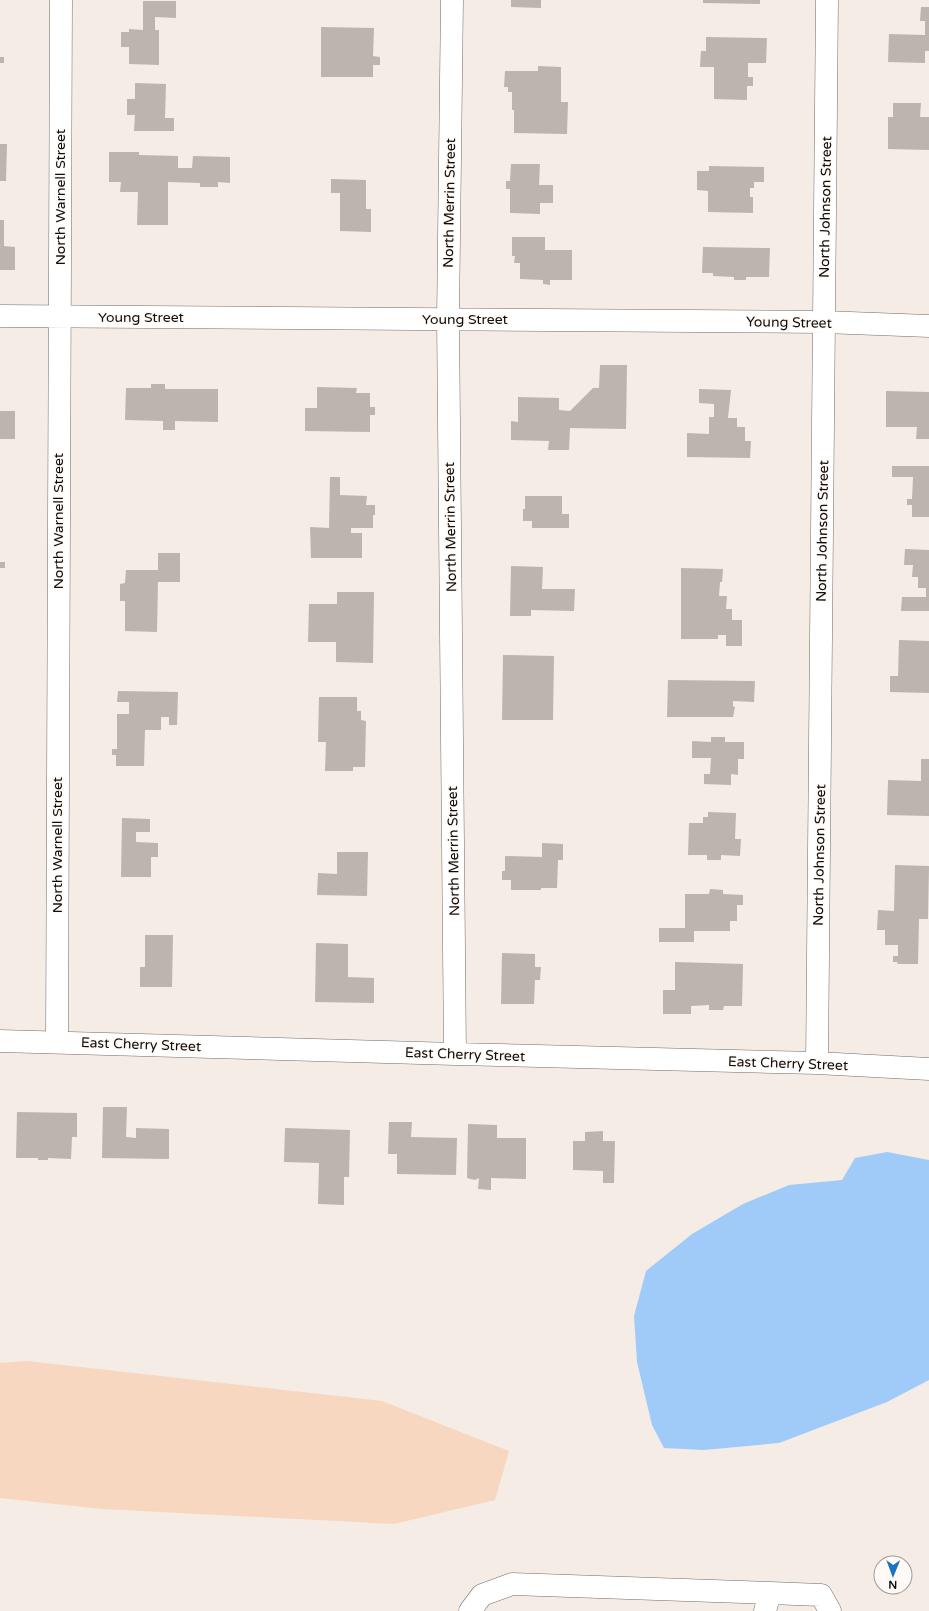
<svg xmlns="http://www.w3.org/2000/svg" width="929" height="1611" viewBox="0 0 929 1611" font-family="'Varela Round',sans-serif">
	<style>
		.green { fill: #f8d7c0 }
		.water { fill: #a0cbf9 }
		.building { fill: #bcb4ae }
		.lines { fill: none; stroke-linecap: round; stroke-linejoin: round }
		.minor-casing { stroke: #746c67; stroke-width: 23 }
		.minor { stroke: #fff; stroke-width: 22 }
		.labels { text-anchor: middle; stroke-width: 3; stroke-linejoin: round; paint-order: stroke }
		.street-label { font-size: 14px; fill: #0f0c0a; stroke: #fffaf6 }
	</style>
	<rect width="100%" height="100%" fill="#f4ece5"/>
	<!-- green -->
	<path class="green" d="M27 1361 382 1401 509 1451 495 1500 394 1524 102 1509 0 1498V1363Z"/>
	<!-- water -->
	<path class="water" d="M887 1152 929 1160V1380L887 1402 779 1443 704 1450 664 1448 652 1425 637 1362 634 1316 646 1271 692 1234 743 1204 789 1185 842 1180 855 1158Z"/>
	<!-- building -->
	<path class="building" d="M511 0H541V8L511 7Z
		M703 0H760V4L703 3Z
		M143 1H176V18L155 17V30H159V65L129 64V47H121V32H129V29L143 30Z
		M921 7H929V51H925V63L888 62 889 34 925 35V21H920Z
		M321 27 374 28 373 56 380 57V65H373V77H321Z
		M706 37 767 38 766 63H748V77H753V86H747V100L714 99V67H700L701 51H706Z
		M0 57H4V63H0Z
		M538 66 561 67V102H568L567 134 514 133V110H512V92H508V87H504L505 71H538Z
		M135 83 166 84 165 118H174V131H134L135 115H127V99H135Z
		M893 103H921L920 117H929V150L888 149V117H893Z
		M0 144H7L6 181H0Z
		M109 152H139V155L178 156V168H192L193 156 230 157V183L218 182V187H200V183L168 182V225H137L138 192H120L121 182H109Z
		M511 164H540L539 185H553V203H540V214L510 213V189H506V181H510Z
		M709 166 764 167V182H754V188H750V197H753V213L708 212V191L697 190V171H709Z
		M331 179 366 180V209H371V232L340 231V193H331Z
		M0 220H4V246L15 247V270H0Z
		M512 237H545V250H572V280H550V285L543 284V280L520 279V263H514L515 256H512Z
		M703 247 770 248 769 277H746V280H734V277L713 276V273H702Z
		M600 365H627L626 429 570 428 569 450H548L549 441 511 440V421L518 422V397L559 398V410L570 411 593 388H599Z
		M151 384H165V389H218V422L175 421V430H163V421L125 420 126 388H151Z
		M317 387 357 388 356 393H370V407H375V415H370V432L305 431V408H317Z
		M699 389 731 390 728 418H737V427H745V441H751L750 458 687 457V433L709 434V417H714V404L699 403Z
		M886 391 929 392V439H916L917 427H886Z
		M0 411H15V439H0Z
		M892 466H929V517H912V505H907V499H912L913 477H892Z
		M330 477H340V495L367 496 366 505H375V515H373V528H351V533H362V558H311L310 527 329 528Z
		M525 496H562V514H569V528H532V521H523V509H525Z
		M905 549 929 550V611H901L902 597H926V588H918V577H912L913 565H904Z
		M158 553H180V582H158L157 632 125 631V601H120V584L125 583 126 570H158Z
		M0 562H5V568H0Z
		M511 566 543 567 542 589H575L574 611 531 610V616H510Z
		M681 568 723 569 722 582H720L719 596H727L726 609H732V620H742V646H726V635H718V639H681Z
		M337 592H374L373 663 336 662V642H308L309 604H337Z
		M899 640 929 641V693L890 692V676H898Z
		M503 655 554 656 553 720H502Z
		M668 680 755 681 754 702 733 701V706L735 707 733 717H667Z
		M118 691 178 692 177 725H169V717H161V730H145L144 766H116V755H112V749H117V714H129V702H117Z
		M319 697H357V711H361V720L366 721 365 767H353V771H325L326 742H318Z
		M711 737H725V742H744V759H738V775L731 774V785L704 784V774H710L711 758H692V741L711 742Z
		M921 759H929V816L887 815 888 780 921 781Z
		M708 812 736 813 735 839H741L740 856 721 855V860H707V855H688L689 823H703V817H708Z
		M122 818 150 819V832H136V842L158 843V857H151V877H121Z
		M542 843 563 844V860H558L557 888H541V890H511V880H502V871H505V856L542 857Z
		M337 852H368L367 896 317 895 318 873 337 874Z
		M895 865 929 866 928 919H919L918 964H897L898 962H893V956H898V945H885V930H877L878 910 894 911Z
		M710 889 723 890V894L743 895V905H737V921H730V931H694V942H659V928H685V894H709Z
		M145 935H173L172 987H140V967H145Z
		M316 943 348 944V977L374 978V1003L315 1002Z
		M502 953 535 954V967H541L540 980H535L534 1004H501Z
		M675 962 743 964 742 1006H724L723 1010H709V1005L691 1006V1014H663V990H675Z
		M103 1107H127L126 1137 136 1138V1128L169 1129V1159L102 1158Z
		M17 1112 77 1113V1137H72L71 1159 48 1158V1160H38V1158H16Z
		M389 1122H412L411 1137 457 1138 456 1175 397 1174V1154H388Z
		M468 1124 497 1125V1138H526V1179L491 1178V1190L478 1189 479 1178 475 1180 467 1178Z
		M285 1128 350 1130 349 1177H344V1205L318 1204 319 1163 284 1162Z
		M603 1131V1141H615L614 1183H603V1171L573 1170V1141H585V1132Z"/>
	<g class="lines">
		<defs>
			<path id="minor" d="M452 0 448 319 455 1054
				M0 316 824 322 929 326
				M0 1041 455 1054 817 1063 929 1069
				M57 1042 61 0
				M817 1063 827 0
				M470 1611 482 1595 512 1584 770 1593
				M765 1611 770 1593 821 1595 830 1611"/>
		</defs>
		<!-- minor casing -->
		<use href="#minor" class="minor-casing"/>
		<!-- minor -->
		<use href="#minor" class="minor"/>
	</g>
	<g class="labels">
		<!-- street labels -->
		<g class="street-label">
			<text transform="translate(60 197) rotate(-90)" y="5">North Warnell Street</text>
			<text transform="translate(449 203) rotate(-89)" y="5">North Merrin Street</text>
			<text transform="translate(825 207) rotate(-89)" y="5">North Johnson Street</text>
			<text x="141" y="322">Young Street</text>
			<text x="465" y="324">Young Street</text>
			<text transform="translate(789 322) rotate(1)" y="5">Young Street</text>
			<text transform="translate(58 521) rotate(-90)" y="5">North Warnell Street</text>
			<text transform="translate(450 527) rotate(-91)" y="5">North Merrin Street</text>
			<text transform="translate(822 531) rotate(-89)" y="5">North Johnson Street</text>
			<text transform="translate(57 845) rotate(-90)" y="5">North Warnell Street</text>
			<text transform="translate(453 851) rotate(-91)" y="5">North Merrin Street</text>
			<text transform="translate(819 855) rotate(-89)" y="5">North Johnson Street</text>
			<text transform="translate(141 1044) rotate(2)" y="5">East Cherry Street</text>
			<text transform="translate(465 1054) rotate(2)" y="5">East Cherry Street</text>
			<text transform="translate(788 1063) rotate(2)" y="5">East Cherry Street</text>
		</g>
	</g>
	<!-- north arrow -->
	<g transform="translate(893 1575) rotate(181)"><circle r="19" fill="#fffaf6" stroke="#9f9b98"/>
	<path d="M0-3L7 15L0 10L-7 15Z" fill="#1a74c1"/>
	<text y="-6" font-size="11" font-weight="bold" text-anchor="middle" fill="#0f0c0a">N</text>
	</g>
</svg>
